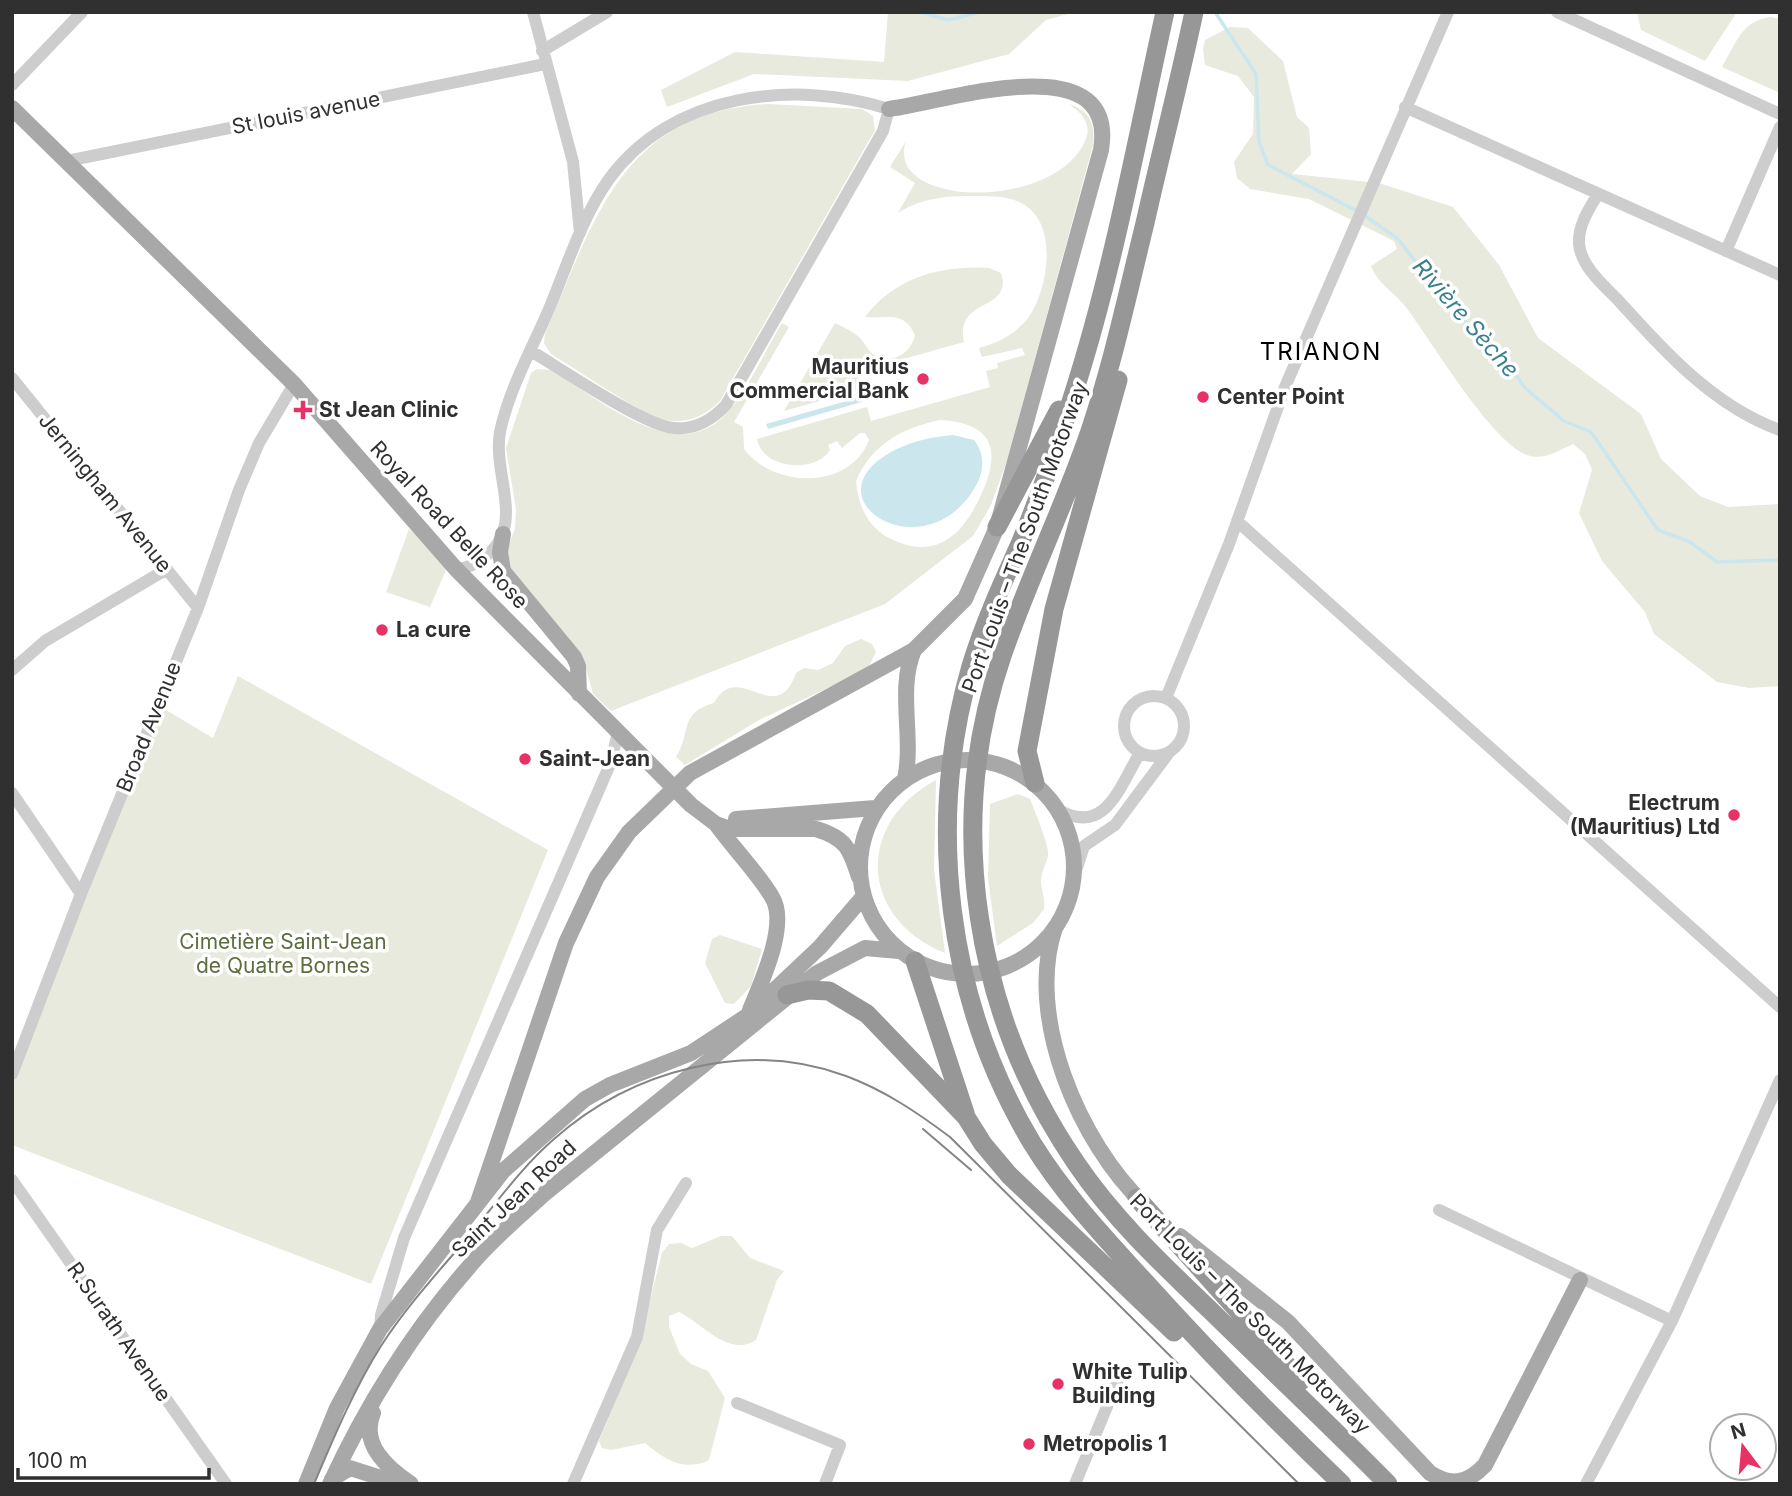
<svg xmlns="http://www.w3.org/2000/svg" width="1792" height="1496" viewBox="0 0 1792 1496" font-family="Inter,sans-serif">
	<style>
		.green { fill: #e7eadc; fill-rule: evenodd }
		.water { fill: #cbe7ed }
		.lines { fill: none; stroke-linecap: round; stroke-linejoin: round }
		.stream { stroke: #cbe7ed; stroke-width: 3.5 }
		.minor { stroke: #cdcdcd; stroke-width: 12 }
		.major { stroke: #a8a8a8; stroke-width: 16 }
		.highway { stroke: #979797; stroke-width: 19 }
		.tram { stroke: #858585; stroke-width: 2 }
		.poi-dot { fill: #e83266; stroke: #fff; stroke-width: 2.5 }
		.labels { text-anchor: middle; stroke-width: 7; stroke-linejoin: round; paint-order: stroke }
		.street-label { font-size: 21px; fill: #303030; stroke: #fff }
		.poi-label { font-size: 21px; font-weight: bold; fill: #303030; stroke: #fff; text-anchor: start }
		.park-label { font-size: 21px; fill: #5e6d3d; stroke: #fff }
		.water-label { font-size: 23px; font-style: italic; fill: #3a7f8e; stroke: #fff }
		.quarter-label { font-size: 24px; letter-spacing: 2px; fill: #000; stroke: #fff }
	</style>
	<rect width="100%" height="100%" fill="#fff"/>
	<!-- green -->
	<path class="green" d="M888 12H1075L1046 20 1009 54 908 81 754 74 667 107 661 90 735 52 884 62Z
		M1637 12H1737L1705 61 1641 30Z
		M1771 17 1780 19V93L1722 67C1737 42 1741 21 1771 17Z
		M1230 27 1248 28 1283 61 1297 117 1309 128 1311 154 1292 174 1379 183 1453 207 1499 265 1538 338 1641 414 1661 459 1700 496 1728 507 1780 504V686L1749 688 1717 682 1654 634 1645 612 1602 561 1579 513 1592 470 1585 454 1573 444C1558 451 1543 461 1527 455 1491 442 1431 340 1405 306 1394 292 1377 283 1371 266L1397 249 1394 241 1309 199 1250 189 1237 178 1234 162 1253 134 1254 97 1238 76 1205 65 1203 49 1205 40Z
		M768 104 862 109 873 116 875 130 720 401C705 416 687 424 665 420 640 414 577 369 551 354L544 343 545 334C595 219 622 112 768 104Z
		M1068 104C1089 109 1096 125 1093 145L1008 458 991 505 973 536 885 604 611 711 593 694 583 657 509 572 505 553 515 529 516 509 506 448 531 373 537 369 551 370C598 398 677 468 726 414 749 389 764 352 782 323L789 327 734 422 743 427 744 449C774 489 850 490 869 440L865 433H860L842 448 837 441 828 445 830 450C816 474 762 469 757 439L867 407 871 421 990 387 986 371 998 368 997 363 1025 355 1022 348 982 357 979 348C998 343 1016 334 1028 318 1048 291 1058 227 1026 206 1011 195 988 196 969 196 944 196 919 199 898 213L915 183 890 167 906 141C883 208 1057 212 1086 139 1092 124 1081 111 1068 104ZM940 420C993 423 1002 450 981 495 963 535 935 562 889 538 867 526 858 505 856 481 872 444 902 428 940 420Z
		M989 268 1001 273C1014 312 954 297 964 342L857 372 862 389 784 411 835 323C843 327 852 331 859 337 865 342 867 350 873 354 890 366 911 354 915 335 904 310 887 319 865 317 895 277 942 265 989 268Z
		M409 529 449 563 430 607 386 592Z
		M861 639 872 644 876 652 867 670 759 720 685 765 676 757C692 732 678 713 714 703 738 658 776 730 796 673L804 668 818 670 833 663 845 646Z
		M238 676 548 850 371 1284 12 1145V1078L161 707 213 738Z
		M936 780 934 870 945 953C859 918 855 824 936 780Z
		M1018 794 1030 799C1034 809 1050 847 1048 856 1046 865 1041 871 1041 882 1042 892 1045 899 1044 909L1033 923 997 946 988 878 990 804Z
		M720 935 762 949 751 986 734 1004 725 1003 705 963 712 939Z
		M721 1236H732L750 1258 784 1271 777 1280 756 1340C729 1358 702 1323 679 1312L669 1316V1327L680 1354 691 1364 708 1371 725 1398 709 1460C685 1472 665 1460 645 1443L611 1450 602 1448 599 1441 638 1347 662 1253 669 1244 681 1243 692 1248Z"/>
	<!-- water -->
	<path class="water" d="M864 396 865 401 768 429 766 424Z
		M953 435 974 440C986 455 984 473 974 489 924 571 811 502 886 455 907 442 929 437 953 435Z"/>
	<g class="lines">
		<!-- stream -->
		<path class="stream" d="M921 12 948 20 980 12
			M1215 12 1256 74 1259 142 1268 165 1357 211
			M1364 215 1398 239 1453 310 1506 359 1524 387 1564 421 1591 432 1658 530 1690 542 1717 562 1780 560"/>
		<!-- minor -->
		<path class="minor" d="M533 12 573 162 580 233
			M1557 12 1780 114
			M542 51 607 12
			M12 85 82 12
			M1405 107 1780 275
			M67 161 545 64
			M1598 194C1589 209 1578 225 1579 244 1581 266 1603 285 1618 300 1663 350 1714 407 1780 430
			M1726 251 1780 127
			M12 378 198 608
			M1237 521 1780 1007
			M456 569C476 568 497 551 503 532 513 504 494 464 500 432 509 389 532 349 549 309 567 266 582 217 609 179 672 93 793 79 889 109L883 131 726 405C712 420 695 430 674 428 645 426 561 369 531 351
			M12 670 45 641 167 569
			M1124 726a30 30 0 1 1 60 0a30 30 0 1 1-60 0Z
			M1166 698 1229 544 1285 387 1448 12
			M12 793 81 894
			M1059 810C1106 837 1120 785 1140 753
			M1075 874 1084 846 1115 825 1168 754
			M12 1074 81 894 198 608 239 490 259 443 294 384
			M12 1180 226 1484
			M1439 1210 1672 1321
			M380 1328 381 1315 404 1238 611 762 617 736 614 727
			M737 1403 840 1445 825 1484
			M573 1484 637 1337 657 1230 686 1183
			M1075 1484 1118 1380
			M1586 1484 1672 1321 1780 1080"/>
		<!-- major -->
		<path class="major" d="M12 108 294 384 456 569 691 805 716 824 730 829H816C846 838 850 849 859 877
			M503 534 500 552 503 571 574 657 578 666 579 694
			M860 867a107 107 0 1 1 214 0a107 107 0 1 1-214 0Z
			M905 779C914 737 897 689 914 650
			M736 819 875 808
			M716 824C733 848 758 873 772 897 789 924 761 983 750 1010
			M1055 928C1025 1016 1079 1143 1145 1205
			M478 1202 566 943 597 877 629 832 690 773 914 650 965 599 997 527 1101 150C1119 42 941 103 889 109
			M1180 1236 1288 1322 1430 1473C1452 1487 1468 1483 1485 1465L1580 1280
			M373 1413C360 1444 387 1468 411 1484
			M332 1479 350 1468 400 1484
			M306 1484 337 1408 380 1329 503 1171 585 1099 610 1085 691 1053 747 1016 820 947 863 897
			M330 1484C367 1404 416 1326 475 1260 496 1236 521 1215 544 1194L817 973 865 948 899 951"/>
		<!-- highway -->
		<path class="highway" d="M1165 12C1137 138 1114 266 1075 389 1059 441 1041 493 1020 544 1002 584 984 624 971 666 925 825 947 1001 1032 1143 1064 1195 1105 1238 1146 1283 1209 1353 1274 1419 1342 1484
			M1194 12C1179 83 1161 152 1145 223 1128 292 1113 363 1090 431 1064 507 1028 580 1002 656 944 825 975 1016 1076 1163 1113 1218 1162 1264 1210 1310 1269 1368 1330 1425 1388 1484
			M997 527 1059 410
			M1035 783 1027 751 1054 609 1118 380
			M915 961 965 1113
			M787 995 808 990 829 991 867 1014 966 1117 983 1144 1009 1175 1174 1332
			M1137 1198 1301 1381"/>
		<!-- tram -->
		<path class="tram" d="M923 1129 971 1170
			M314 1484C334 1437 354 1389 381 1346 408 1304 442 1268 474 1230 499 1199 524 1165 554 1139 632 1070 746 1039 846 1076 884 1090 918 1113 950 1137L1299 1484"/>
	</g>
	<!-- markers -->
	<g class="poi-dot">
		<circle cx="923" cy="379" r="7"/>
		<circle cx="1203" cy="397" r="7"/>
		<path d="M299.5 399.5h7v7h7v7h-7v7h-7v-7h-7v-7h7z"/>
		<circle cx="382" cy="630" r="7"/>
		<circle cx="525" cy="759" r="7"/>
		<circle cx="1734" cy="815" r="7"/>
		<circle cx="1058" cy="1384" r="7"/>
		<circle cx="1029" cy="1444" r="7"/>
	</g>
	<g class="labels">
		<!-- street labels -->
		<g class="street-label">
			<text transform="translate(306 113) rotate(-11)" y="7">St louis avenue</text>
			<text transform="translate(105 493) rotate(51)" y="7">Jerningham Avenue</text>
			<text transform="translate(449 525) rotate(47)" y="7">Royal Road Belle Rose</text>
			<text transform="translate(1025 537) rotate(-70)" y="7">Port Louis – The South Motorway</text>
			<text transform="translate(149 727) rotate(-68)" y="7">Broad Avenue</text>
			<text transform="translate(514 1199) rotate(-43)" y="7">Saint Jean Road</text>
			<text transform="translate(1250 1314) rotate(45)" y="7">Port Louis – The South Motorway</text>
			<text transform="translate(119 1332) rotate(55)" y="7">R.Surath Avenue</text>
		</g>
		<!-- poi labels -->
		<g class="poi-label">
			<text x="909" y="374" text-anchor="end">Mauritius<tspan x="909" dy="24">Commercial Bank</tspan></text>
			<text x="1217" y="404">Center Point</text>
			<text x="319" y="417">St Jean Clinic</text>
			<text x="396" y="637">La cure</text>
			<text x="539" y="766">Saint-Jean</text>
			<text x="1720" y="810" text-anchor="end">Electrum<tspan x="1720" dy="24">(Mauritius) Ltd</tspan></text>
			<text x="1072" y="1379">White Tulip<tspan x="1072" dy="24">Building</tspan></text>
			<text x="1043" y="1451">Metropolis 1</text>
		</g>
		<!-- park labels -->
		<g class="park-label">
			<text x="283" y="949">Cimetière Saint-Jean<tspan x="283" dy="24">de Quatre Bornes</tspan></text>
		</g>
		<!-- water labels -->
		<g class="water-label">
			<text transform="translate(1466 318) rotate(49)" y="8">Rivière Sèche</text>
		</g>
		<!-- quarter labels -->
		<g class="quarter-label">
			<text x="1321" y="360">TRIANON</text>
		</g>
	</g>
	<!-- border -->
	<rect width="1792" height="1496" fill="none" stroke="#303030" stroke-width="28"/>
	<!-- north arrow -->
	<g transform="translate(1743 1447) rotate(344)"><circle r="33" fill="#ffffff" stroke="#acacac" stroke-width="2"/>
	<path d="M0-5L12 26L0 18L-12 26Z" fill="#e83266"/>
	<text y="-10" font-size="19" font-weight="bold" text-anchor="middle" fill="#303030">N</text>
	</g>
	<!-- scale -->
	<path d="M18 1468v10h191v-10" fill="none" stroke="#303030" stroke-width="3.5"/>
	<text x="28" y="1468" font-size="21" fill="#303030" stroke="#ffffff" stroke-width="5" paint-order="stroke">100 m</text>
</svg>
